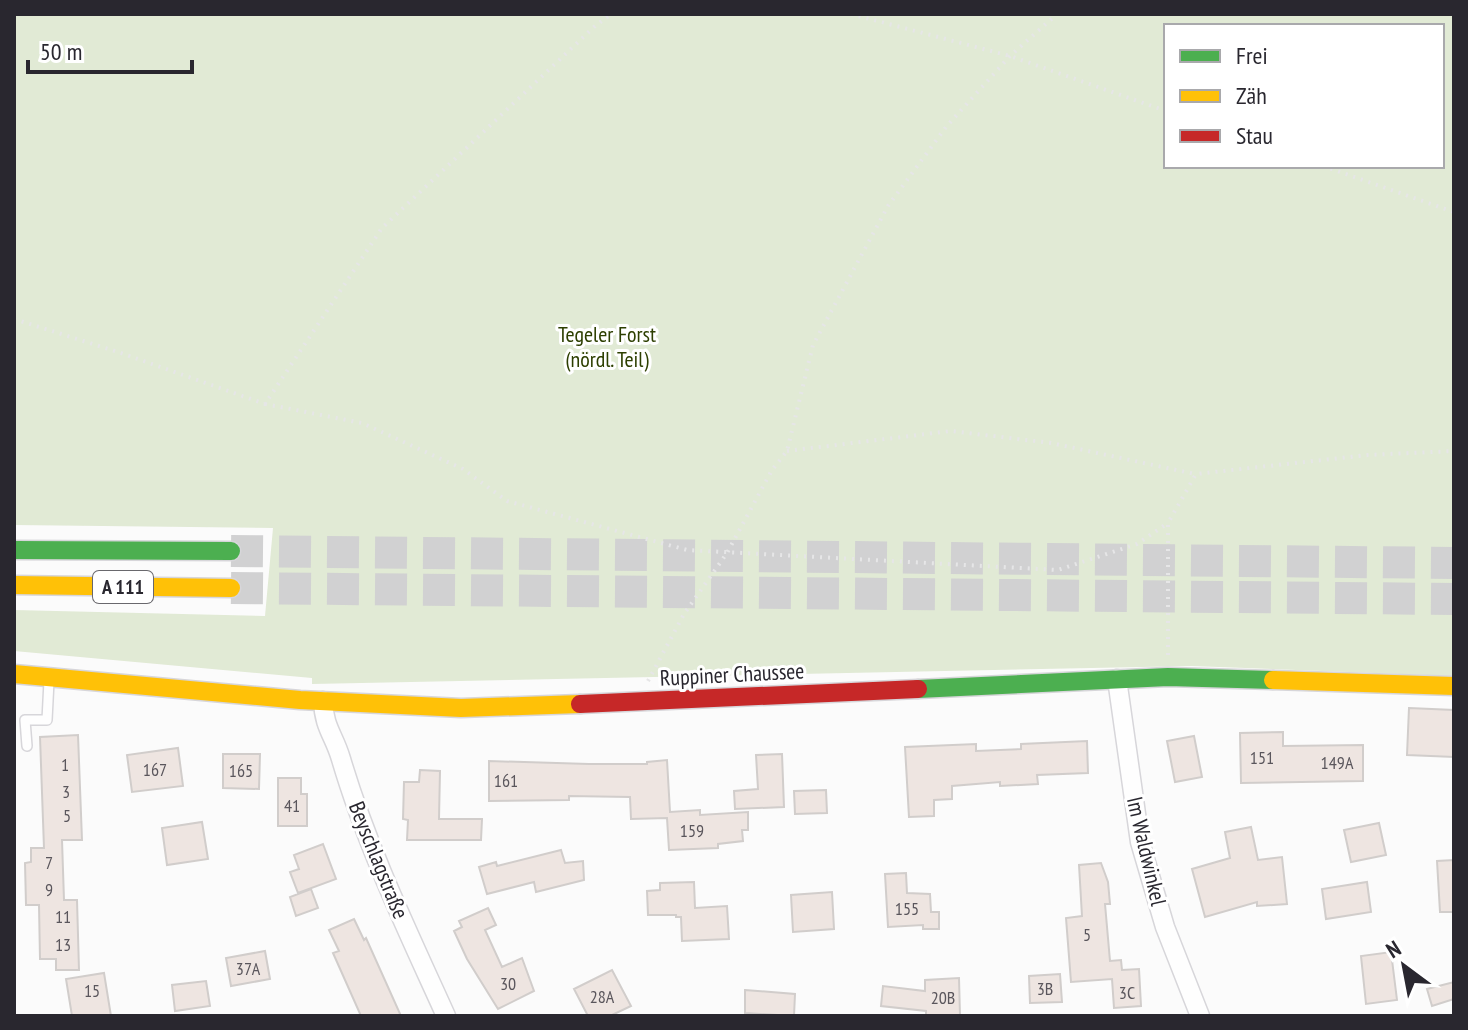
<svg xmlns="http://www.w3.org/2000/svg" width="1468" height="1030" viewBox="0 0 1468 1030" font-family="'PT Sans Narrow',sans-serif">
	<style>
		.green { fill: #e1ead5; fill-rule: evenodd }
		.building { fill: #eee5e1; stroke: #d1cdcb; stroke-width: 2 }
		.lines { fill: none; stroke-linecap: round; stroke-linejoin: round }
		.highway-tunnel { stroke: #d1d1d2; stroke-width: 32; stroke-dasharray: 32 16; stroke-linecap: butt }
		.lane-casing { stroke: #d7d6da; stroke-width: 12 }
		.street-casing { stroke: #d7d6da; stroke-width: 21 }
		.fast-casing { stroke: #d7d6da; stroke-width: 21 }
		.slow-casing { stroke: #d7d6da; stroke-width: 21 }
		.jam-casing { stroke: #d7d6da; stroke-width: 21 }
		.path { stroke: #e6e6e7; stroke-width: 4; stroke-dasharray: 2 6; stroke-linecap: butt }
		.lane { stroke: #fefefe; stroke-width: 9 }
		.street { stroke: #fefefe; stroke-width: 18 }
		.fast { stroke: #4caf50; stroke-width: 18 }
		.slow { stroke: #ffc107; stroke-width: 18 }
		.jam { stroke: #c62828; stroke-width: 18 }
		.labels { text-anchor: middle; stroke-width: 6; stroke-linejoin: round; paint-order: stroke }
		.number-label { font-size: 18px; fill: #5a565c }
		.shield { fill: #fff; stroke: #69686d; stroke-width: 2 }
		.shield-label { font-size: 20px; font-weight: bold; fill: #29272f }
		.park-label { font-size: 22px; fill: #2d3f01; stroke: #fff }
		.street-label { font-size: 22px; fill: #29272f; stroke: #fff }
	</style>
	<rect width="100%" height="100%" fill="#fbfbfb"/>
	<!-- green -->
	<path class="green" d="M14 14H1454V676L1192 666 312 684V678L14 651V610L265 616 273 528 14 525ZM1166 26H1442V166H1166Z"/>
	<!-- building -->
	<path class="building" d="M1409 708 1454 710V757L1407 755Z
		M1283 732V746L1363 745V781L1241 783 1240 733Z
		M78 735 82 840H62L64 900H77L79 970H56V959H40L39 905H26L25 863 31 862V848H44L40 737Z
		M1194 736 1202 777 1175 782 1167 741Z
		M1087 741 1088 773 1037 775 1038 784 1000 786V782L952 786V799L934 800V816L909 817 905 747 976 744V751L1021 749V744Z
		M178 748 183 786 132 792 127 755Z
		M223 754H260L259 789 223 788Z
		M782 754 784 807 735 809 734 791 758 789 756 755Z
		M667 760 670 812 700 810V815L748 812V830H742L743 841 718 844V848L669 850 667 818 631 819 630 797 569 796V800L489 801V761L589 764H647V762Z
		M420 770 440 771 439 819H482L481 840H407L408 820 403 819 404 782H419Z
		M278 778H301V794H307V826H278Z
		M826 790 827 813 795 814 794 791Z
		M202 822 208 859 167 865 162 828Z
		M1379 823 1386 855 1351 862 1344 830Z
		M1251 827 1258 860 1282 857 1287 904 1257 906V902L1205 917 1192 869 1230 858 1225 832Z
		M323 844 336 879 298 893 290 872 299 869 294 855Z
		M561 850 565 863 583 861 584 880 536 892 534 882 487 894 479 867 496 862 497 866Z
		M1454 860V912H1440L1437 861Z
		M1101 863 1108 882 1110 904H1105L1110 961 1121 960 1122 970 1139 969 1141 1006 1114 1008 1112 979 1071 982 1066 918 1082 916 1079 865Z
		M906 873 907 893 930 894 931 912H939V929H923V925L888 927 885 874Z
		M694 882 695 908 727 906 729 939 682 941 681 917H676V915H648L647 891 660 890V883Z
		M1367 882 1371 912 1326 919 1322 889Z
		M311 889 318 908 296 916 290 897Z
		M832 892 834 929 793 932 791 895Z
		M488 908 496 925 485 930 502 967 522 958 534 991 498 1009 467 959 454 931 462 927 459 921Z
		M354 919 364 940 366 938 401 1016H361L333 953 339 951 329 930Z
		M265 951 270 979 231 986 226 958Z
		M1391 952 1397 1000 1366 1004 1361 956Z
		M612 970 631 1006 610 1016H588L574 989Z
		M104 973 111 1016H72L66 979Z
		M1060 974 1062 1002 1030 1003 1029 976Z
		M959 978 960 1016H926V1011L881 1006 883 986 925 991V980Z
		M206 981 210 1006 175 1011 172 985Z
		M1454 982V999L1432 1006 1427 989Z
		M745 990 795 994 794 1016 745 1013Z"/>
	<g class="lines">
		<!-- highway-tunnel -->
		<path class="highway-tunnel" d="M231 551 1454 563
			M231 588 1454 599"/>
		<defs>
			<path id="lane" d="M27 746 25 720H47L49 681"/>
			<path id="street" d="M1117 679 1140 842 1165 927 1200 1016
				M323 701C324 728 334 735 341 759 367 847 408 932 446 1016"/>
			<path id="fast" d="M14 550 231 551
				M918 689 1168 677 1273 680"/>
			<path id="slow" d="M14 585 231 588
				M14 674 300 700 461 708 580 704
				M1273 680 1454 686"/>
			<path id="jam" d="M580 704 918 689"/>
		</defs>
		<!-- lane casing -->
		<use href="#lane" class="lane-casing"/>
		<!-- street casing -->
		<use href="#street" class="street-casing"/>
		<!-- fast casing -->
		<use href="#fast" class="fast-casing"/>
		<!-- slow casing -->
		<use href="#slow" class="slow-casing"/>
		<!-- jam casing -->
		<use href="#jam" class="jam-casing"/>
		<!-- path -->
		<path class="path" d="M851 14 1010 56 1166 111
			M1323 166 1454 212
			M14 319 118 352 265 404 382 228 594 27 611 14
			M265 404 362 423 463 469 507 501 687 550 1058 570 1137 544 1168 523
			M787 451 951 431 1051 443 1195 474
			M1168 655V523L1196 474 1368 455 1454 451
			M648 681 684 614 727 553 772 470 787 451 813 345 888 206 946 127 1010 56 1057 14"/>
		<!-- lane -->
		<use href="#lane" class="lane"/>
		<!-- street -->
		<use href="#street" class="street"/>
		<!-- fast -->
		<use href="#fast" class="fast"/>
		<!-- slow -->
		<use href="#slow" class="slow"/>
		<!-- jam -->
		<use href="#jam" class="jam"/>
	</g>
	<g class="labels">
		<!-- number labels -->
		<g class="number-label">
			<text x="1262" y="764">151</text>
			<text x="1337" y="769">149A</text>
			<text x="65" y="771">1</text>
			<text x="155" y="776">167</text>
			<text x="241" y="777">165</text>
			<text x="506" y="787">161</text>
			<text x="66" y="798">3</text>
			<text x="292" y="812">41</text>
			<text x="67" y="822">5</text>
			<text x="692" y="837">159</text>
			<text x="49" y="869">7</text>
			<text x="49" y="896">9</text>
			<text x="907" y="915">155</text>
			<text x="63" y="923">11</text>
			<text x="1087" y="941">5</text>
			<text x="63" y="951">13</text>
			<text x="248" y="975">37A</text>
			<text x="508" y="990">30</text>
			<text x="1045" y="995">3B</text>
			<text x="92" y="997">15</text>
			<text x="1127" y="999">3C</text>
			<text x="602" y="1003">28A</text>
			<text x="943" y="1004">20B</text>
		</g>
		<!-- shield labels -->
		<rect class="shield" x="93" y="571" width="60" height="32" rx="6"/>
		<g class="shield-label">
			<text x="123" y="594">A 111</text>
		</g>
		<!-- park labels -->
		<g class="park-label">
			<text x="607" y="342">Tegeler Forst<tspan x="607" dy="25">(nördl. Teil)</tspan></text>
		</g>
		<!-- street labels -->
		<g class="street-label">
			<text transform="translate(732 674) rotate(-3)" y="8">Ruppiner Chaussee</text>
			<text transform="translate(1147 851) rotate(77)" y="8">Im Waldwinkel</text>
			<text transform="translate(379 860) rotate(68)" y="8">Beyschlagstraße</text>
		</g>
	</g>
	<!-- border -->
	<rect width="1468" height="1030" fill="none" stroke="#29272f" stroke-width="32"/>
	<!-- legend -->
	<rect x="1164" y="24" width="280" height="144" fill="#ffffff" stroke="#a9a9ac" stroke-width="2"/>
	<rect x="1180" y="50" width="40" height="12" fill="#4caf50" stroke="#a9a9ac" stroke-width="2"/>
	<text x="1236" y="64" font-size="24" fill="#29272f">Frei</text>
	<rect x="1180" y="90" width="40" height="12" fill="#ffc107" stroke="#a9a9ac" stroke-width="2"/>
	<text x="1236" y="104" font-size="24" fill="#29272f">Zäh</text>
	<rect x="1180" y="130" width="40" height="12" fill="#c62828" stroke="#a9a9ac" stroke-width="2"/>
	<text x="1236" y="144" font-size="24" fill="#29272f">Stau</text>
	<!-- north arrow -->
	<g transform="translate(1404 966) rotate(328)" stroke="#ffffff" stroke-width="6" paint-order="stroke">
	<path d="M0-6L14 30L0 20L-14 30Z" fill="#29272f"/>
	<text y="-12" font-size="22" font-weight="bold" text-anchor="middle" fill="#29272f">N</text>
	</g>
	<!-- scale -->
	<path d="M28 60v12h164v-12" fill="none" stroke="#29272f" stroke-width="4"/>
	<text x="40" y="60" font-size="24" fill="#29272f" stroke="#ffffff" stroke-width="6" paint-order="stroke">50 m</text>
</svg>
